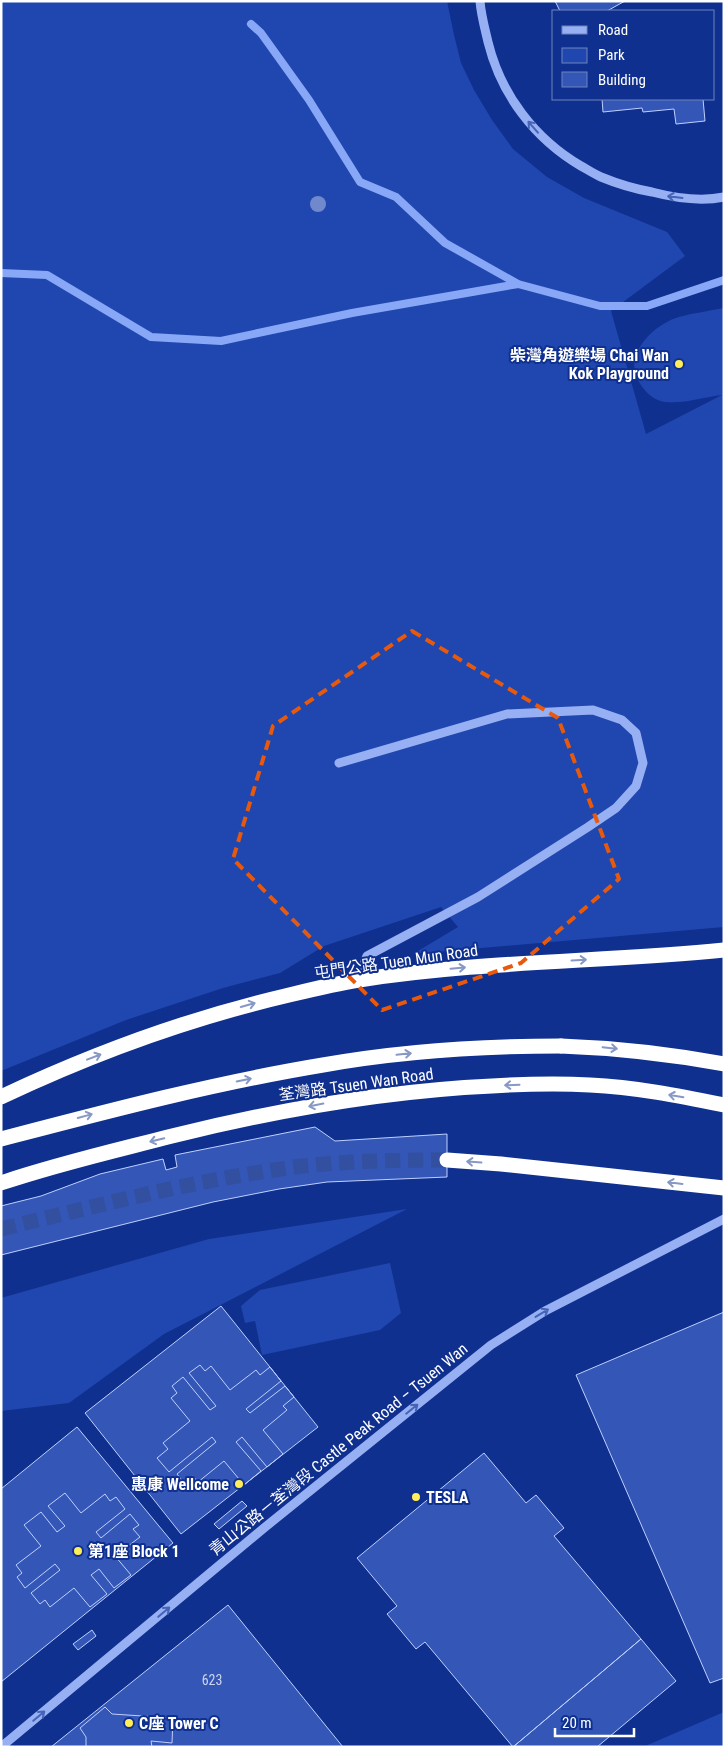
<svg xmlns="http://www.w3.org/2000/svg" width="725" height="1748" viewBox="0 0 725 1748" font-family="'Roboto Condensed','Noto Sans TC',sans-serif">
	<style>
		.green { fill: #2047af }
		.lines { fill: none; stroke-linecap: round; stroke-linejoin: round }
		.stream { stroke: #88a8f7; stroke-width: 8 }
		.building { fill: #3356b7; stroke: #bfd0fe }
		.highway-tunnel { stroke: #334fa0; stroke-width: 15; stroke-dasharray: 15 8; stroke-linecap: butt }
		.minor { stroke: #97b0f3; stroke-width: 9 }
		.highway { stroke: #fff; stroke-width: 15 }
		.highway-bridge { stroke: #fff; stroke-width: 15 }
		.tree { fill: #7088cc }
		.oneway { stroke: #4563b7 }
		.oneway2 { stroke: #8798c7 }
		.marked { fill: none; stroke: #e8590c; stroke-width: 4; stroke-dasharray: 10 6; stroke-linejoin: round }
		.poi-dot { fill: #ffed5a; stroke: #0f308f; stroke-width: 2 }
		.labels { text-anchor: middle; stroke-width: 4; stroke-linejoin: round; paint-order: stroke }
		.number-label { font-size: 14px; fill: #ccd5ed }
		.poi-label { font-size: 16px; font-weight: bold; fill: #fff; stroke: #0f308f; text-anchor: start }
		.street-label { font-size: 16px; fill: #fff; stroke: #0f308f }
	</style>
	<rect width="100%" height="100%" fill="#0f308f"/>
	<!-- green -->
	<path class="green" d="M1 1H447L454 35 461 63 474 90 492 120 513 149 547 177 584 198 667 232 685 256 611 311 646 434 722 395C703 397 685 404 665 402 653 400 645 392 639 382 622 355 654 324 679 317 693 313 709 311 724 308V927L413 954 458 927 441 907 324 946 280 973 223 988 126 1020 1 1071Z
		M407 1209 164 1334 69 1403 1 1411V1298L209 1239Z
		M390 1263 401 1313 380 1330 262 1355 255 1321 245 1323 241 1306 260 1290Z
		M724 1712V1747H643Z"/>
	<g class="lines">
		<!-- stream -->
		<path class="stream" d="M251 24 261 33 309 100 360 182 396 197 445 243 518 284 600 306H647L724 280
			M1 273 47 275 151 337 221 341 352 313 518 284"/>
	</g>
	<!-- building -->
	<path class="building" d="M555 1H625L607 11H560Z
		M602 99H703L705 121 676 124 674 109 643 112 642 108 603 112Z
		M315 1127 335 1141 447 1134V1177L327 1182 279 1189 213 1202 1 1255V1206L41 1196 100 1174 163 1159 166 1170 177 1167 175 1155Z
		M221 1306 318 1427 181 1534 85 1413Z
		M724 1312V1678L710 1683 576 1375Z
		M200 1365 205 1371 211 1366 230 1390 256 1370 260 1375 270 1367 281 1381 246 1409 250 1413 285 1386 294 1397 283 1406 287 1410 263 1430 283 1454 267 1467 242 1437 236 1442 261 1471 244 1485 224 1461 198 1482 193 1476 184 1483 177 1474 216 1442 212 1437 169 1472 157 1458 168 1449 163 1443 190 1421 171 1398 177 1393 172 1386 183 1377 210 1410 216 1406 189 1373Z
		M77 1427 173 1543 1 1682V1489Z
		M484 1453 526 1503 536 1495 564 1528 554 1536 641 1639 513 1747 425 1642 416 1649 387 1614 397 1606 357 1558Z
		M65 1493 81 1513 105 1494 110 1501 116 1497 125 1509 96 1532 101 1538 130 1514 139 1525 133 1529 140 1537 115 1556 131 1575 114 1588 99 1569 91 1575 107 1594 90 1607 74 1588 50 1607 45 1600 40 1604 31 1593 60 1570 55 1564 25 1588 17 1577 22 1573 16 1565 41 1546 24 1525 41 1512 57 1532 65 1526 48 1506Z
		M242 1501 247 1506 219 1529 214 1524Z
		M228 1605 343 1747H51Z
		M92 1630 96 1636 78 1650 73 1644Z
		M641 1639 676 1681 597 1747H513Z
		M105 1707 112 1714 173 1718 172 1743 151 1741 152 1747H86V1737L80 1728Z"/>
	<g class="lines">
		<!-- highway-tunnel -->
		<path class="highway-tunnel" d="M1 1229C96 1206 191 1181 288 1168 340 1161 394 1160 447 1160"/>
		<!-- minor -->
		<path class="minor" d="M480 1C481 15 485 29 488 42 501 95 535 139 581 166 588 170 594 174 601 177 618 184 635 189 652 192 675 198 700 202 724 197
			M339 763 507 714 593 710 622 720 636 733 643 763 636 786 616 808 588 827 478 897 367 956 357 980
			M1 1747 264 1528 491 1345 545 1311 724 1219"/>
		<!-- highway -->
		<path class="highway" d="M1 1097C92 1054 187 1019 285 996 310 990 334 984 359 980 480 961 602 962 724 950
			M1 1139C108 1111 214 1083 323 1065 402 1051 481 1046 561 1046
			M447 1160 501 1164 724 1188
			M1 1183C57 1164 114 1151 172 1136 277 1110 383 1091 492 1086 524 1084 557 1083 590 1085 635 1087 680 1096 724 1105"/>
		<!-- highway-bridge -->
		<path class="highway-bridge" d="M561 1046C616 1048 670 1054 724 1064"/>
	</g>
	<!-- trees -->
	<circle class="tree" cx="318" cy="204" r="8"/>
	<!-- one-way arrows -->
	<defs><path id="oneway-shaft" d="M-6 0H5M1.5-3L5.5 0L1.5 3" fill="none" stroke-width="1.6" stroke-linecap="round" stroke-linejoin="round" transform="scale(1.25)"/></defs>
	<g class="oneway">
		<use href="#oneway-shaft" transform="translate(533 127) rotate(-131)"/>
		<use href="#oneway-shaft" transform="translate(675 197) rotate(-173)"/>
		<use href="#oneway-shaft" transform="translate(542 1313) rotate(-31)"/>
		<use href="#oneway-shaft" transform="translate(412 1409) rotate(-39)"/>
		<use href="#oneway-shaft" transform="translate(164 1612) rotate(-40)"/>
		<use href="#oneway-shaft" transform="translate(39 1716) rotate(-40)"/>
	</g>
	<g class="oneway2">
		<use href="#oneway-shaft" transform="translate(579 960) rotate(-3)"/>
		<use href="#oneway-shaft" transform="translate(458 968) rotate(-5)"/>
		<use href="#oneway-shaft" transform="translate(248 1005) rotate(-16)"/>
		<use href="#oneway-shaft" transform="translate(610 1048) rotate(6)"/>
		<use href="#oneway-shaft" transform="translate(404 1054) rotate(-6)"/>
		<use href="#oneway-shaft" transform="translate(94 1057) rotate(-21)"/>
		<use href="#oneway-shaft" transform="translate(244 1080) rotate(-11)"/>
		<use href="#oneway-shaft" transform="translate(512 1085) rotate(178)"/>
		<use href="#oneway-shaft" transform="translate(676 1096) rotate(-171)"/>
		<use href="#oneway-shaft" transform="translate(316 1105) rotate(169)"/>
		<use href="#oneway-shaft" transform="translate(85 1116) rotate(-15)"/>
		<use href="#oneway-shaft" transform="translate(157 1140) rotate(167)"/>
		<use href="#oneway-shaft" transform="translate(474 1162) rotate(-176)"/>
		<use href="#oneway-shaft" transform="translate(675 1183) rotate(-173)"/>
	</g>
	<!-- marked area -->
	<path class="marked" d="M412 631 558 718 619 879 521 963 382 1010 233 859 273 726Z"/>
	<!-- markers -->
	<g class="poi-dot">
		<circle cx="679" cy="364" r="5"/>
		<circle cx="239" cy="1484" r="5"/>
		<circle cx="416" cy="1497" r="5"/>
		<circle cx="78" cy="1551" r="5"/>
		<circle cx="129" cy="1723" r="5"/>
	</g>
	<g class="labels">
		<!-- number labels -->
		<g class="number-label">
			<text x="212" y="1685">623</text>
		</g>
		<!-- poi labels -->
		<g class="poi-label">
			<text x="669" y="361" text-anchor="end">柴灣角遊樂場 Chai Wan<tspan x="669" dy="18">Kok Playground</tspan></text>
			<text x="229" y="1490" text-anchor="end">惠康 Wellcome</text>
			<text x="426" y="1503">TESLA</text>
			<text x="88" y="1557">第1座 Block 1</text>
			<text x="139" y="1729">C座 Tower C</text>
		</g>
		<!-- street labels -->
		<g class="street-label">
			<text transform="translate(396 961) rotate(-8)" y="6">屯門公路 Tuen Mun Road</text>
			<text transform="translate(356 1084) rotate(-8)" y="6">荃灣路 Tsuen Wan Road</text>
			<text transform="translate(338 1449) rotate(-39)" y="6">青山公路－荃灣段 Castle Peak Road – Tsuen Wan</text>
		</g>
	</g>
	<!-- border -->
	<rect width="725" height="1748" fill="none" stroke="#ffffff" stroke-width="5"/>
	<!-- legend -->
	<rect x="552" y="10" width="162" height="90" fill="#0f308f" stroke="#6f83bc"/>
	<rect x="562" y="26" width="25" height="8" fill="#97b0f3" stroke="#6f83bc"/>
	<text x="598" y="35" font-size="15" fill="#ffffff">Road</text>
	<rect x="562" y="48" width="25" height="15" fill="#2047af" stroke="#6f83bc"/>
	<text x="598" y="60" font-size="15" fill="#ffffff">Park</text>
	<rect x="562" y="72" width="25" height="15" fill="#3356b7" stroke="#6f83bc"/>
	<text x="598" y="85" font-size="15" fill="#ffffff">Building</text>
	<!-- scale -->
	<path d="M555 1728v8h79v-8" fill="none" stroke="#ffffff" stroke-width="2.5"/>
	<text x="562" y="1728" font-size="15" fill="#ffffff" stroke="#0f308f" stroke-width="4" paint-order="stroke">20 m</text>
</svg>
